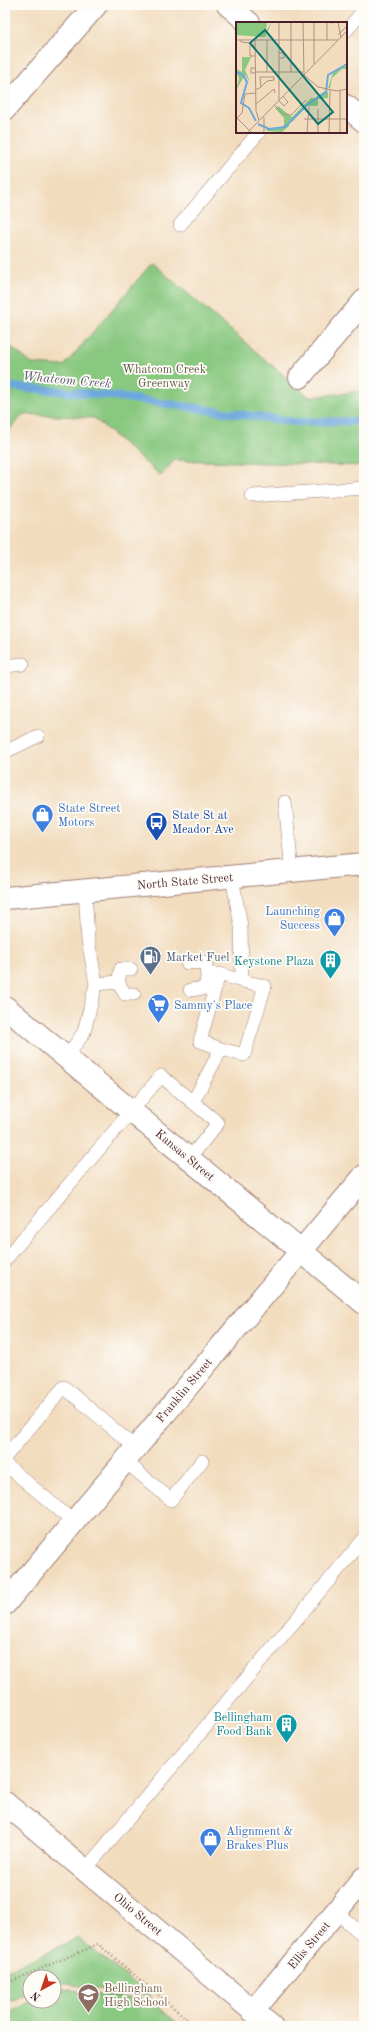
<svg xmlns="http://www.w3.org/2000/svg" width="369" height="2031" viewBox="0 0 369 2031" font-family="'Old Standard TT',serif">
	<style>
		.green { fill: #88c87f; stroke: #697455 }
		.lines { fill: none; stroke-linecap: round; stroke-linejoin: round }
		.stream { stroke: #6da8dd; stroke-width: 8 }
		.lane-casing { stroke: #9e7e74; stroke-width: 14 }
		.street-casing { stroke: #9e7e74; stroke-width: 24 }
		.secondary-casing { stroke: #9e7e74; stroke-width: 24 }
		.path { stroke: #9e7e74; stroke-width: 2.5; stroke-dasharray: 1 3; stroke-linecap: butt }
		.lane { stroke: #fff; stroke-width: 13 }
		.street { stroke: #fff; stroke-width: 22 }
		.secondary { stroke: #fff; stroke-width: 22 }
		.labels { text-anchor: middle; stroke-width: 3.5; stroke-linejoin: round; paint-order: stroke }
		.park-label { font-size: 12px; fill: #605a48; stroke: #fdfcf7 }
		.shop-label { font-size: 12px; fill: #366cbe; stroke: #fdfcf7; text-anchor: start }
		.transit-label { font-size: 12px; fill: #164399; stroke: #fdfcf7; text-anchor: start }
		.street-label { font-size: 12px; fill: #4a1f2b; stroke: #fdfcf7 }
		.service-label { font-size: 12px; fill: #4e5e75; stroke: #fdfcf7; text-anchor: start }
		.culture-label { font-size: 12px; fill: #0d838f; stroke: #fdfcf7; text-anchor: end }
		.education-label { font-size: 12px; fill: #785e54; stroke: #fdfcf7; text-anchor: start }
		.water-label { font-size: 13px; font-style: italic; fill: #585672; stroke: #fdfcf7 }
		.inset-river { fill: none; stroke: #6da8dd; stroke-width: 2 }
		.inset-road { fill: none; stroke: #af9083; stroke-width: 1 }
		.view { fill: #0f766e; fill-opacity: 0.15; stroke: #0f766e; stroke-width: 2 }
		.inset-edge { fill: none; stroke: #4a1f2b; stroke-width: 2 }
	</style>
	<rect width="100%" height="100%" fill="#fdfcf7"/>
	<filter id="ink" filterUnits="userSpaceOnUse"><feTurbulence type="fractalNoise" baseFrequency=".025" numOctaves="2"/><feDisplacementMap in="SourceGraphic" scale="8" xChannelSelector="R" yChannelSelector="G"/><feConvolveMatrix kernelMatrix="1 2 1 2 8 2 1 2 1" color-interpolation-filters="sRGB"/></filter>
	<filter id="wash" filterUnits="userSpaceOnUse"><feTurbulence type="fractalNoise" baseFrequency=".012" numOctaves="4" result="noise"/><feDisplacementMap in="SourceGraphic" scale="16" xChannelSelector="R" yChannelSelector="G"/><feGaussianBlur stdDeviation="0.9" result="paint"/><feColorMatrix in="noise" values="0 0 0 0 0 0 0 0 0 0 0 0 0 0 0 0 0 1.4 0 .05"/><feComposite in="paint" operator="in"/></filter>
	<g filter="url(#wash)">
		<rect width="100%" height="100%" fill="#f2dcbe"/>
		<!-- green -->
		<path class="green" d="M152 263 309 397 364 391V466L174 460 161 476 94 418 23 414 5 435V342L32 364 64 366Z
			M78 1938 152 1997 54 1982V1977H30V1993L5 2003V1971Z
			M57 1988 151 2001 181 2026H5V2015L32 2001H54V1990Z"/>
		<g class="lines">
			<!-- stream -->
			<path class="stream" d="M5 386 112 396 294 422 364 421"/>
		</g>
	</g>
	<g filter="url(#ink)">
		<g class="lines">
			<defs>
				<path id="lane" d="M346 31 364 10
					M180 225 259 132
					M252 496 364 488
					M5 666 23 664
					M5 752 38 736
					M285 802 292 871
					M187 963 205 962 207 974H219
					M118 982 125 994H134
					M96 984 118 982 121 969H131
					M190 990 206 988 207 974
					M221 1049 244 1055 265 986 242 981
					M67 1057 84 1032 96 984 88 940 85 891
					M193 1102 221 1049 200 1041 219 974 242 981 241 926 232 877
					M5 1260 161 1076 218 1123 189 1159
					M5 1457 64 1387 136 1448
					M125 1461 171 1500 202 1461
					M5 1464 74 1522
					M85 1870 364 1539
					M336 1912 364 1936"/>
				<path id="street" d="M228 5 249 23
					M346 106 364 121
					M5 109 96 5
					M300 377 364 301
					M5 1007 364 1303
					M5 1604 364 1176
					M253 2011 364 1878"/>
				<path id="secondary" d="M5 898 364 864
					M5 1803 271 2026"/>
			</defs>
			<!-- lane casing -->
			<use href="#lane" class="lane-casing"/>
			<!-- street casing -->
			<use href="#street" class="street-casing"/>
			<!-- secondary casing -->
			<use href="#secondary" class="secondary-casing"/>
			<!-- path -->
			<path class="path" d="M5 1984 98 1944 195 2026"/>
			<!-- lane -->
			<use href="#lane" class="lane"/>
			<!-- street -->
			<use href="#street" class="street"/>
			<!-- secondary -->
			<use href="#secondary" class="secondary"/>
		</g>
	</g>
	<!-- icons -->
	<defs>
		<symbol id="shop-pin" viewBox="-11 -11 22 30"><path d="M0 17L-7.5 6A9.5 9.5 0 1 1 7.5 6Z" fill="#3f7fe0" stroke="#fdfcf7"/><path d="M-5-2.5h2.3a2.7 3.5 0 0 1 5.4 0H5L5.5 6h-11ZM-1.5-2.5h3a1.5 2.3 0 0 0-3 0Z" fill="#fff"/></symbol>
		<symbol id="bus-pin" viewBox="-11 -11 22 30"><path d="M0 17L-7.5 6A9.5 9.5 0 1 1 7.5 6Z" fill="#1a4fb4" stroke="#fdfcf7"/><path d="M-5-6H5V4H4V6H2V4H-2V6H-4V4H-5ZM-3.5-4V0h7V-4ZM-3.5 1.2v1.5H-2V1.2ZM2 1.2v1.5H3.5V1.2Z" fill="#fff"/></symbol>
		<symbol id="fuel-pin" viewBox="-11 -11 22 30"><path d="M0 17L-7.5 6A9.5 9.5 0 1 1 7.5 6Z" fill="#5c6f8a" stroke="#fdfcf7"/><path d="M-5.5-6h7V0h2V4h1.3V-2.5L3-4.5l.8-.8L6-3V5H2.5V1h-1V6h-7ZM-4.2-4.7v3.2H.2V-4.7Z" fill="#fff"/></symbol>
		<symbol id="building-pin" viewBox="-11 -11 22 30"><path d="M0 17L-7.5 6A9.5 9.5 0 1 1 7.5 6Z" fill="#0f9aa8" stroke="#fdfcf7"/><path d="M-4-6H4V6H1V3H-1V6H-4ZM-2.5-4.3h1.7v1.8h-1.7ZM.8-4.3h1.7v1.8H.8ZM-2.5-1h1.7V.8h-1.7ZM.8-1h1.7V.8H.8Z" fill="#fff"/></symbol>
		<symbol id="supermarket-pin" viewBox="-11 -11 22 30"><path d="M0 17L-7.5 6A9.5 9.5 0 1 1 7.5 6Z" fill="#3f7fe0" stroke="#fdfcf7"/><path d="M-6-5.5h2.5l.6 2H6L4.5 2H-2.5L-4.4-4H-6ZM-1.5 3.2a1.3 1.3 0 1 0 .1 0ZM3 3.2a1.3 1.3 0 1 0 .1 0Z" fill="#fff"/></symbol>
		<symbol id="school-pin" viewBox="-11 -11 22 30"><path d="M0 17L-7.5 6A9.5 9.5 0 1 1 7.5 6Z" fill="#8d6e63" stroke="#fdfcf7"/><path d="M0-5L7-2L0 1L-7-2ZM-4 1L0 2.5L4 1V4Q0 6-4 4Z" fill="#fff"/></symbol>
	</defs>
	<g fill-rule="evenodd">
		<use href="#shop-pin" x="30" y="802" width="25" height="34"/>
		<use href="#bus-pin" x="144" y="810" width="25" height="34"/>
		<use href="#shop-pin" x="322" y="906" width="25" height="34"/>
		<use href="#fuel-pin" x="138" y="944" width="25" height="34"/>
		<use href="#building-pin" x="318" y="948" width="25" height="34"/>
		<use href="#supermarket-pin" x="146" y="992" width="25" height="34"/>
		<use href="#building-pin" x="274" y="1712" width="25" height="34"/>
		<use href="#shop-pin" x="198" y="1826" width="25" height="34"/>
		<use href="#school-pin" x="76" y="1982" width="25" height="34"/>
	</g>
	<g class="labels">
		<!-- park labels -->
		<g class="park-label">
			<text x="164" y="373">Whatcom Creek<tspan x="164" dy="14">Greenway</tspan></text>
		</g>
		<!-- shop labels -->
		<g class="shop-label">
			<text x="58" y="812">State Street<tspan x="58" dy="14">Motors</tspan></text>
			<text x="320" y="915" text-anchor="end">Launching<tspan x="320" dy="14">Success</tspan></text>
			<text x="174" y="1009">Sammy's Place</text>
			<text x="226" y="1835">Alignment &amp;<tspan x="226" dy="14">Brakes Plus</tspan></text>
		</g>
		<!-- transit labels -->
		<g class="transit-label">
			<text x="172" y="819">State St at<tspan x="172" dy="14">Meador Ave</tspan></text>
		</g>
		<!-- street labels -->
		<g class="street-label">
			<text transform="translate(185 881) rotate(-5)" y="4">North State Street</text>
			<text transform="translate(185 1155) rotate(40)" y="4">Kansas Street</text>
			<text transform="translate(184 1390) rotate(-50)" y="4">Franklin Street</text>
			<text transform="translate(138 1914) rotate(40)" y="4">Ohio Street</text>
			<text transform="translate(309 1945) rotate(-50)" y="4">Ellis Street</text>
		</g>
		<!-- service labels -->
		<g class="service-label">
			<text x="166" y="961">Market Fuel</text>
		</g>
		<!-- culture labels -->
		<g class="culture-label">
			<text x="314" y="965">Keystone Plaza</text>
			<text x="272" y="1721">Bellingham<tspan x="272" dy="14">Food Bank</tspan></text>
		</g>
		<!-- education labels -->
		<g class="education-label">
			<text x="104" y="1992">Bellingham<tspan x="104" dy="14">High School</tspan></text>
		</g>
		<!-- water labels -->
		<g class="water-label">
			<text transform="translate(67 379) rotate(5)" y="5">Whatcom Creek</text>
		</g>
	</g>
	<!-- overview -->
	<g transform="translate(236 22)">
		<rect width="111" height="111" fill="#f2dcbe"/>
		<path d="M0 0H31L30 9 36 0 29 15H25L0 13ZM17 31 9 48 14 60 9 53 0 68 3 57 0 47 6 50V35H14ZM111 43V47H106L96 56 94 66H92L97 51ZM89 69 92 70V76L82 77V84H71L57 99H53V104L46 110 31 109 29 103 32 106H45L48 103V96L39 86 42 84 56 95 75 76H79Z" fill="#88c87f"/>
		<path class="inset-river" d="M0 50 7 53 11 60 5 81 13 86 20 99M22 102 33 107 49 105 71 83 90 70 92 53 111 42"/>
		<path class="inset-road" d="M43 0V78M67 0 68 53 82 65 101 69 111 67M78 0V42M91 0V18M94 1 102 0 105 16M102 13 111 4M0 18H102M5 18V20L14 21V34H19M19 18 20 89 23 98M43 31H48V36H43M19 46H15V51H19M19 50H67M31 50V18M55 50V0M20 67H22L25 65 31 59 38 58V55H24L25 65M43 79 48 84 52 80 47 74M20 82 38 67 39 71M38 83 47 92 55 93 70 78M0 95 16 111M28 95V111M1 96 6 91 9 72 20 71M68 97H111M72 97 73 85M11 111 111 9M71 111 72 97M82 111V87M93 111 94 68M104 111V68"/>
		<path class="view" d="M29 8 97 90 82 102 14 21Z"/>
		<rect width="111" height="111" class="inset-edge"/>
	</g>
	<!-- margin -->
	<rect width="369" height="2031" fill="none" stroke="#fdfcf7" stroke-width="20"/>
	<!-- north arrow -->
	<g transform="translate(42 1989) rotate(220)"><circle r="19" fill="#fdfcf7" stroke="#b5a4a5"/>
	<path d="M0-3L7 15L0 10L-7 15Z" fill="#c8321e"/>
	<text y="-6" font-size="11" font-weight="bold" text-anchor="middle" fill="#4a1f2b">N</text>
	</g>
</svg>
